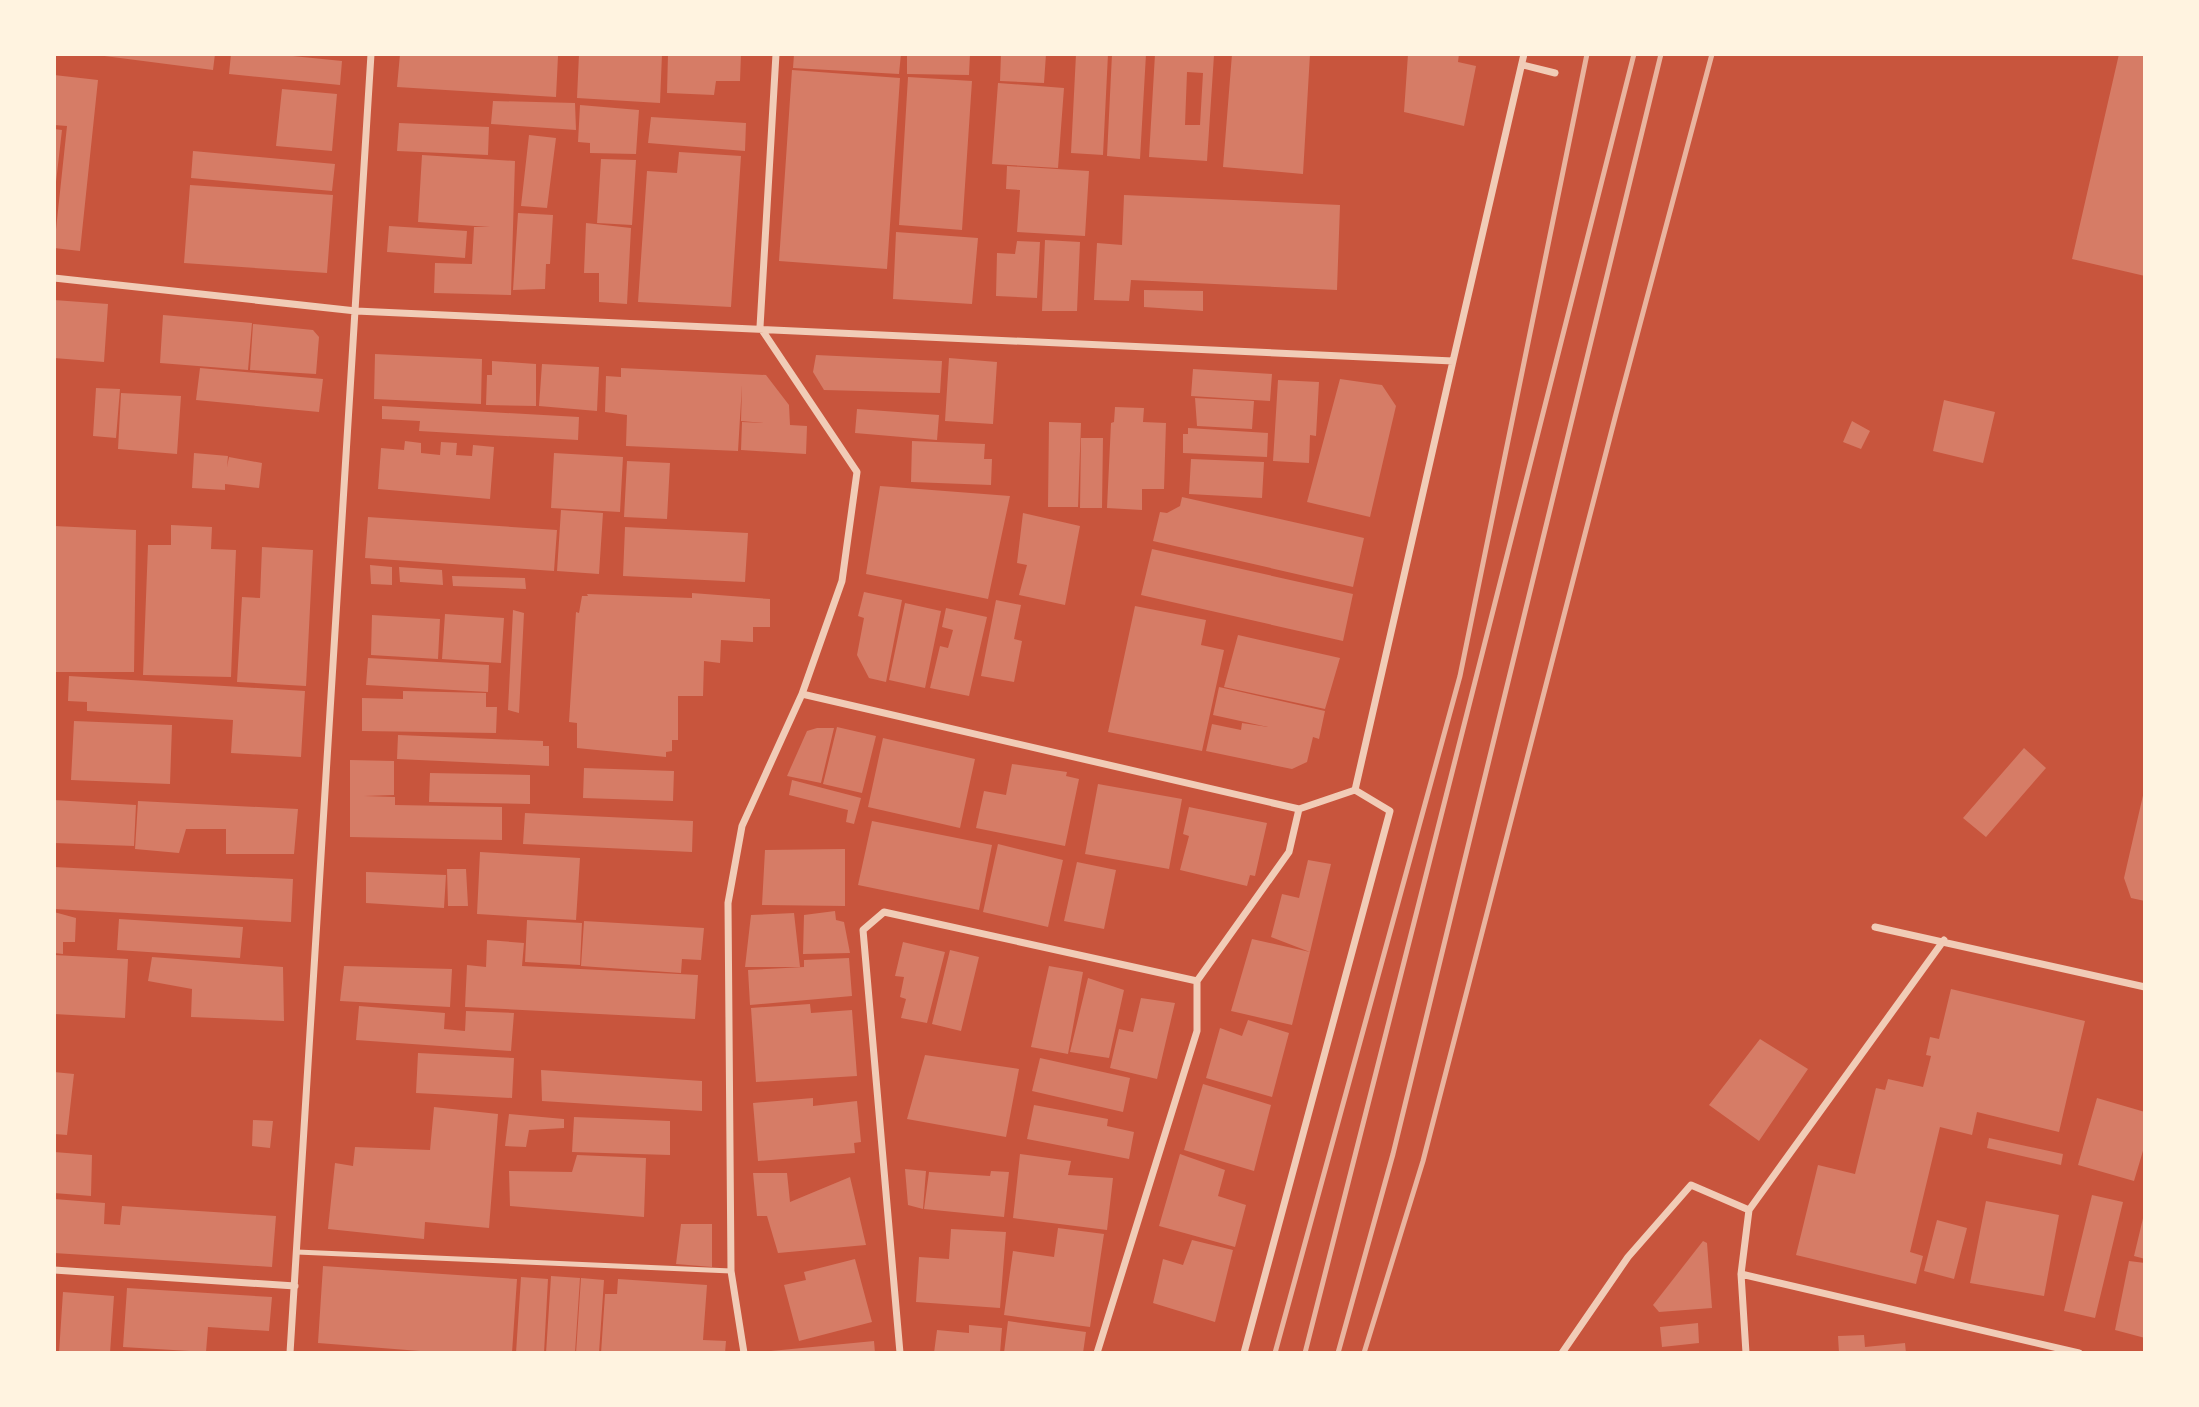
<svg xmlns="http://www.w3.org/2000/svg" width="2199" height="1407" viewBox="0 0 2199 1407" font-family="Poppins,sans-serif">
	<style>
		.building { fill: #d67c66; fill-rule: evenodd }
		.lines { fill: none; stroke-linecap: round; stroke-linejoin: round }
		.service { stroke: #f1ccb7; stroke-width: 5 }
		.minor { stroke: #f1ccb7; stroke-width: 7 }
		.rail { stroke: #e9b49f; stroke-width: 5 }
	</style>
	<rect width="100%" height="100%" fill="#c8553d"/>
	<!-- building -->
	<path class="building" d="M89 54H215L213 70Z
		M231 54H273L342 61 340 85 229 74Z
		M400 54 558 56 556 97 397 87Z
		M579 54H662L660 103 577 98Z
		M668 54H741L740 81H716L714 95 667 93Z
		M794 54H901L899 74 793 68Z
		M907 54H970L969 75 907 74Z
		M1001 54H1046L1044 83 1000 81Z
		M1076 54H1108L1103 155 1071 153Z
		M1112 54H1146L1140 159 1107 156Z
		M1155 54 1214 55 1207 161 1149 157ZM1187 72 1203 73 1200 125H1185Z
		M1232 54H1310L1303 174 1223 167Z
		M1408 54H1459L1458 62 1476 66 1464 126 1404 112Z
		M2119 54H2145V276L2072 259Z
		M792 70 900 78 887 269 779 261Z
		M54 75 98 80 80 251 54 248 67 126 54 125Z
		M908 77 972 81 962 230 899 225Z
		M998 83 1064 88 1058 168 992 164Z
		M282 89 337 94 332 151 276 146Z
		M493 101 575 103 576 130 491 124Z
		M580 105 639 110 636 154 590 153V143L578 142Z
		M651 117 746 123 745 151 648 143Z
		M399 123 489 127 488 155 397 151Z
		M54 129 62 130 56 182H54Z
		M529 135 556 138 547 208 521 206Z
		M193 151 335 164 332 191 191 178Z
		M679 152 741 156 731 307 638 302 647 171 677 173Z
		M422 155 515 161 511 295 434 293 435 263 472 264 474 227H490L418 222Z
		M601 159 636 160 632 225 597 223Z
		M1007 166 1089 171 1085 236 1017 232 1020 190 1006 189Z
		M190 185 333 195 327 273 184 263Z
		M1124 195 1340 205 1337 290 1131 280 1129 301 1094 300 1097 243 1122 245Z
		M518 213 553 215 550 264H546L545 289 513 290Z
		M586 223 631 228 627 304 599 302V273H584Z
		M389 226 467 231 465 258 387 252Z
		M896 232 978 238 972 304 893 299Z
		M1045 240 1080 242 1077 311H1042Z
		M1017 241 1040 242 1037 298 996 296 997 253 1015 254Z
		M1144 290 1203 291V311L1144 307Z
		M54 300 108 304 104 362 54 358Z
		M163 315 252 323 248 370 160 363Z
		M253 324 313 330 319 337 316 374 250 370Z
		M375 354 482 359 481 404 374 399Z
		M816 355 942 361 940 393 824 390 813 372Z
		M949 358 997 362 993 424 945 421Z
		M492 361 536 364V406L486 405 487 375H492Z
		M542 364 599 367 597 411 539 406Z
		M200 368 323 379 319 412 196 400Z
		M621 368 766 375 789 405 790 425 807 426 806 454 741 450 742 422 765 423 741 421 742 385 738 451 626 446 627 415 605 412 606 376 621 377Z
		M1193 369 1272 374 1270 401 1191 396Z
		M1340 379 1382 385 1396 406 1370 517 1307 502Z
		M1278 380 1319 382 1316 436 1310 435 1309 463 1273 461Z
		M96 388 120 389 116 438 93 436Z
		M121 393 181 396 177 454 118 449Z
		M1195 398 1254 401 1252 429 1197 426Z
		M1944 400 1995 412 1983 463 1933 451Z
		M382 406 579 417 578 440 419 431 420 421 382 419Z
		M1115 407 1144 408 1143 422 1166 423 1164 489H1142V510L1107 508 1111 423 1114 422Z
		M857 409 939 415 937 440 855 433Z
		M1852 421 1870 431 1861 449 1843 442Z
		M1049 422 1081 423 1078 507H1048Z
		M1188 428 1268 433 1267 457 1183 453V434H1188Z
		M1081 438H1103L1102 508H1080Z
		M405 441 421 443V453L440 455 441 442 457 443 456 455 472 456 473 445 494 447 490 499 378 489 381 448 404 450Z
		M912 441 985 444 984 459H992L991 485 911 482Z
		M194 453 228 456 227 467 229 457 262 463 259 488 225 484V490L192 488Z
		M554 453 623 457 620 512 551 508Z
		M1191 459 1264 462 1262 498 1189 494Z
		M627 461 670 463 667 519 624 517Z
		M880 486 1010 496 988 599 866 574Z
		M1182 497 1364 538 1353 587 1153 541 1160 512 1167 513 1180 506Z
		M561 510 603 513 599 574 557 571Z
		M1023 513 1080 526 1065 605 1019 595 1027 565 1017 563Z
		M368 517 557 530 554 571 365 558Z
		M171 525 212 527 211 549 236 550 231 677 143 675 148 545H171Z
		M54 526 136 530 134 672H54Z
		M625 527 748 533 745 582 623 576Z
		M262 547 313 550 306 686 237 682 242 597 260 598Z
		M1152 549 1353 594 1343 641 1141 595Z
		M370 565 392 567V585L371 584Z
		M399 567 442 570 443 585 400 582Z
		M452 576 525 578 526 589 453 586Z
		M864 592 902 600 886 682 869 678 857 655 864 618 858 616Z
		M692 593 770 599V627H753V642L721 640 720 663 704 661 703 696H678V740H672V751L666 752V757L577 748V723L569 722 576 612 579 613 582 596H588L587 594 692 598Z
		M996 600 1021 605 1014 639 1022 641 1014 682 981 676Z
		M905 603 941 611 925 688 889 680Z
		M1135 606 1206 620 1201 645 1224 650 1202 751 1108 732Z
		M946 608 987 617 969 696 930 688 940 646 948 648 953 630 942 627Z
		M513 610 524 613 519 713 508 710Z
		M445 614 504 618 501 663 442 659Z
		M372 615 440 619 438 659 371 655Z
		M1238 635 1340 658 1325 709 1224 687Z
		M368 658 489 665 488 692 366 685Z
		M69 676 305 691 301 757 231 753 233 720 87 711V702L68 701Z
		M1219 687 1325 711 1319 739 1313 737 1307 762 1292 769 1206 751 1212 724 1241 730 1242 723 1268 727 1213 715Z
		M403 691 486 693V707H497L496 733 362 731V698L403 699Z
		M74 721 172 725 170 784 71 780Z
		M837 727 876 736 862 793 823 784Z
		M817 728H834L821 783 787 776 807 731Z
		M398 735 543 741V746H549V766L397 759Z
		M883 738 975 759 960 828 868 807Z
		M2024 748 2046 768 1986 837 1963 818Z
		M350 760 394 761V795L364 796 395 797V805L502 807V840L350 837Z
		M1012 764 1067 772 1066 776 1079 779 1065 846 976 828 984 791 1006 795Z
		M584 768 674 771 673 801 583 798Z
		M430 773 530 775V804L429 802Z
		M792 780 861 798 854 824 846 822 848 810 789 795Z
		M1098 784 1182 799 1169 869 1085 854Z
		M2144 791H2145V901L2131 898 2124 878Z
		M54 800 136 805 134 846 54 843Z
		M138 801 298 809 294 854H226V829H186L179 853 135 849Z
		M1189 807 1267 823 1255 876 1250 875 1247 886 1180 870 1189 836 1183 834Z
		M525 813 693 821 692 852 523 844Z
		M872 821 992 845 979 910 858 885Z
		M998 844 1063 860 1048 927 983 912Z
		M845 849V906L762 905 765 850Z
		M480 852 580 858 576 920 477 914Z
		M1308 860 1331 864 1310 952 1292 1025 1231 1011 1252 939 1310 952 1271 937 1282 894 1299 898Z
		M1077 862 1116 870 1104 929 1064 921Z
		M54 867 293 879 291 922 54 909Z
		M447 869H466L468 906H448Z
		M366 872 446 875 444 908 366 903Z
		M835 911 836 920 844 922 850 953 803 954 804 915Z
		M54 912 76 918 75 942H63V954L54 953Z
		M794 913 800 967H745L751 915Z
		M119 919 243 927 240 958 117 950Z
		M527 920 582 923 580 965 525 962Z
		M584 921 704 928 701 960 682 959 681 973 581 966Z
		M487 940 524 943 522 966 698 975 695 1019 465 1007 467 965 486 967Z
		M903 942 945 952 927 1023 901 1018 906 999 900 997 904 977 895 976Z
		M950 950 979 957 961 1031 932 1024Z
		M54 955 128 959 125 1018 54 1014Z
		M152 957 283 967 284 1021 191 1017 192 989 148 981Z
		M849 958 852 996 750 1005 748 970 804 967V960Z
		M344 966 452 969 450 1007 340 1001Z
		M1049 966 1083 972 1068 1054 1031 1047Z
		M1088 978 1124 990 1109 1058 1070 1052Z
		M1951 989 2085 1021 2059 1132 1977 1112 1972 1135 1940 1127 1910 1252 1923 1256 1916 1284 1796 1255 1818 1165 1855 1174 1876 1088 1885 1090 1888 1079 1923 1087 1931 1056 1926 1055 1930 1037 1939 1039Z
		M1141 998 1175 1003 1157 1079 1110 1068 1119 1029 1133 1032Z
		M810 1004 811 1013 852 1010 857 1076 756 1082 751 1008Z
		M359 1006 445 1013 444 1029 465 1031 466 1011 514 1013 511 1051 356 1040Z
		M1248 1020 1289 1033 1272 1097 1206 1078 1220 1028 1242 1036Z
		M1760 1039 1808 1069 1759 1141 1709 1105Z
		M418 1053 514 1058 512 1098 416 1093Z
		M925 1055 1019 1069 1006 1137 907 1119Z
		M1040 1058 1130 1078 1123 1112 1032 1091Z
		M541 1070 702 1081V1111L542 1101Z
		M54 1072 74 1074 67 1135 54 1134Z
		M1203 1084 1271 1105 1254 1171 1184 1150Z
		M813 1098V1106L857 1101 861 1142 854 1143 855 1153 758 1161 753 1103Z
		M2097 1098 2145 1112V1144L2134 1181 2078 1165Z
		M1034 1105 1108 1119 1107 1126 1134 1132 1129 1159 1027 1139Z
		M434 1107 498 1114 489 1228 425 1222 424 1239 328 1229 335 1163 353 1166 355 1147 430 1150Z
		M509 1114 564 1119V1128L529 1130 526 1147 505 1146Z
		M574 1117 670 1121V1155L572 1152Z
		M253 1120 273 1121 270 1148 252 1146Z
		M1989 1138 2063 1154 2061 1165 1987 1148Z
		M54 1152 92 1155 91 1196 54 1193Z
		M1020 1154 1071 1161 1068 1175 1113 1178 1107 1230 1013 1218Z
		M1180 1154 1225 1170 1218 1196 1246 1205 1235 1247 1159 1226Z
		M577 1155 646 1158 644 1217 510 1206 509 1171 572 1172Z
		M905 1169 926 1171 923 1209 908 1205Z
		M991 1171 1009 1172 1004 1217 924 1209 929 1172 990 1176Z
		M753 1173H787L790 1202 850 1177 866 1245 778 1253 767 1216H757Z
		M2092 1195 2123 1202 2095 1318 2064 1311Z
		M54 1199 105 1203 104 1224 120 1225 122 1206 276 1216 272 1267 54 1253Z
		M1986 1201 2059 1215 2044 1296 1970 1283Z
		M2144 1214H2145V1259L2134 1256Z
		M1937 1220 1967 1228 1954 1279 1924 1271Z
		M681 1224H712V1267L676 1264Z
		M1058 1228 1104 1234 1090 1327 1004 1315 1013 1251 1054 1257Z
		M951 1229 1006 1232 1000 1308 916 1302 919 1257 949 1259Z
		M1192 1240 1233 1250 1215 1322 1153 1303 1163 1259 1183 1265Z
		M1703 1241 1707 1243 1712 1308 1659 1312 1653 1305Z
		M855 1259 872 1322 799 1341 784 1285 806 1280 804 1272Z
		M2129 1261 2145 1263V1338L2115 1330Z
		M323 1266 517 1279 512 1353H445L318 1343Z
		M551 1276 580 1278 575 1353H546Z
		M521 1277 548 1279 544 1353H516Z
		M581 1278 604 1280 599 1353H576Z
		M618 1279 707 1285 703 1340 726 1341 725 1353H601L605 1294H617Z
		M127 1288 272 1297 269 1331 208 1327 206 1352 123 1347Z
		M63 1292 114 1296 110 1353H59Z
		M1008 1321 1086 1332 1083 1353H1004Z
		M1698 1323 1699 1343 1662 1347 1660 1327Z
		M969 1325 1002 1328 1000 1353H934L937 1330 969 1333Z
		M1864 1335 1865 1347 1905 1343 1906 1353H1839L1838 1336Z
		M874 1341 875 1353H771V1351Z"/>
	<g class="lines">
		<!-- service -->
		<path class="service" d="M297 1252 731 1271"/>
		<!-- minor -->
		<path class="minor" d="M1523 65 1555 73
			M54 278 356 311 1453 361 1524 54
			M802 694 1299 809 1355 790 1390 811 1244 1353
			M1355 790 1453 361
			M1875 927 2145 987
			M54 1270 295 1286
			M1741 1274 2079 1353
			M290 1353 371 54
			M744 1353 731 1271 728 903 742 826 802 694 842 581 857 472 760 327 776 54
			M900 1353 863 930 884 912 1197 981
			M1097 1353 1197 1031V981L1289 852 1299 809
			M1562 1353 1628 1257 1691 1185 1749 1210
			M1746 1353 1741 1274 1749 1210 1944 940"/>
		<!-- rail -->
		<path class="rail" d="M1275 1353 1460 676 1587 54
			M1305 1353 1634 54
			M1338 1353 1393 1154 1661 54
			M1364 1353 1423 1161 1616 414 1712 54"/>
	</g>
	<!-- border -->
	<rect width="2199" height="1407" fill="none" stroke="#fff3e0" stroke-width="112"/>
</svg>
